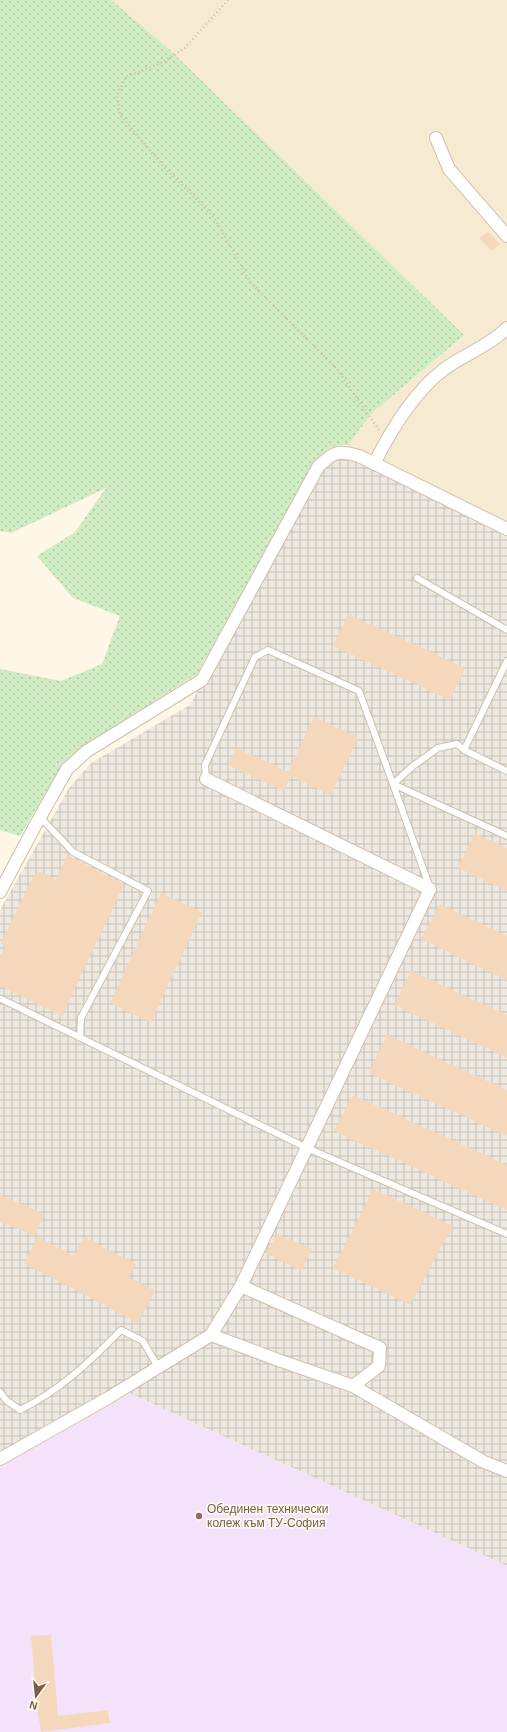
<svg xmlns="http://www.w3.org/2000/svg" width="507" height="1732" viewBox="0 0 507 1732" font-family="Helvetica,sans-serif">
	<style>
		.residential { fill: #f6ead3 }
		.industrial { fill: url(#industrial-grid) }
		.education { fill: #f4e2fa }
		.grass { fill: url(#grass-dots) }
		.building { fill: #f5d8bb }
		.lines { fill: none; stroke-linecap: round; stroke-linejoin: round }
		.lane-casing { stroke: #d0bfaa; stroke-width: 8 }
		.street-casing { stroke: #d0bfaa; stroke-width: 14 }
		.path { stroke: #dabc9e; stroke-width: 2.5; stroke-dasharray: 1 3; stroke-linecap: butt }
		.lane { stroke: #fff; stroke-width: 6 }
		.street { stroke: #fff; stroke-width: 12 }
		.education-dot { fill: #8d6e63; stroke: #fffaed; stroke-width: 1.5 }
		.labels { text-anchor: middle; stroke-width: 3.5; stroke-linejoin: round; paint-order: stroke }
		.education-label { font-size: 12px; fill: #785e54; stroke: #fffaed; text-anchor: start }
	</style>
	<defs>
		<pattern id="industrial-grid" width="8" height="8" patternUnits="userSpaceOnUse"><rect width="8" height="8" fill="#ede8e0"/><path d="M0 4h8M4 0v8" fill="none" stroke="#c5bfb8"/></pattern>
		<pattern id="grass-dots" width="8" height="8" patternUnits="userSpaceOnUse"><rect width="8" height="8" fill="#cfecc3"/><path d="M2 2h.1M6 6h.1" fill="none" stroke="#adc2a0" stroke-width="1.8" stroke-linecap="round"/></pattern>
	</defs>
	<rect width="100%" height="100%" fill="#fef7e5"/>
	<!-- residential -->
	<path class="residential" d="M111 0H507V530L343 451 371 414 464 335 169 49Z"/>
	<!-- industrial -->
	<path class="industrial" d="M343 451 507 529V1566L120 1389 0 1458V910L69 788 91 763 190 705 318 467Z"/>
	<!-- education -->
	<path class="education" d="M130 1394 507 1566V1732H0V1467Z"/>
	<!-- grass -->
	<path class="grass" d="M0 0H111L169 49 464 335 371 414 348 445C330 445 325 449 314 463L197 674 81 747 61 767 20 836 0 830V669L61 681 102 664 120 616 73 598 37 556 75 532 106 488 11 533 0 531Z"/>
	<!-- building -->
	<path class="building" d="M488 232 500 244 492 251 479 238Z
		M348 614 465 668 450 700 333 646Z
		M314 717 358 737 331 795 291 776 284 791 228 765 236 748 288 772Z
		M474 833 507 848V891L458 868Z
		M67 855 124 884 62 1016 0 986V957L5 946 1 944 31 880 39 871 56 879Z
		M161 893 202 912 151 1022 110 1003Z
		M440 904 507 936V980L421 939Z
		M411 971 507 1015V1058L395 1005Z
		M387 1035 507 1090V1136L369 1073Z
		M353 1095 507 1165V1210L334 1131Z
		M373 1189 453 1226 410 1305 333 1268Z
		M0 1195 44 1214 35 1236 0 1222Z
		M277 1234 312 1249 302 1271 266 1254Z
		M37 1237 74 1256 84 1237 136 1264 129 1277 155 1291 138 1323 24 1263Z
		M51 1635 58 1716 108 1710 110 1723 41 1732 37 1706 31 1636Z"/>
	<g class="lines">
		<defs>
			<path id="lane" d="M417 578 507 630
				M464 750 507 771
				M206 779 205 765 255 657 268 650 359 691 393 784 413 766 438 748 457 744 464 750 507 661
				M40 817 73 852 148 891 81 1018 80 1037
				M430 888 393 784 507 836
				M1 999 307 1148 507 1234
				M0 1392 6 1400 20 1410C59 1391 91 1361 121 1330L143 1341 158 1367"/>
			<path id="street" d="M436 138 449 169 507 236
				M374 464C391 430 413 393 443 370 463 355 489 346 507 328
				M0 892 35 826 67 769 87 751 202 680 318 467C334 451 338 450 359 456L507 529
				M241 1286 380 1348 379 1366 353 1386
				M211 1335 281 1361 353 1386 484 1462 507 1471
				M0 1459 108 1398 211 1335 241 1286 430 889 206 779"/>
		</defs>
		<!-- lane casing -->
		<use href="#lane" class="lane-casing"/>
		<!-- street casing -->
		<use href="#street" class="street-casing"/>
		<!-- path -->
		<path class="path" d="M228 0 185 48 161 63 126 77 117 95 120 115 164 167 214 217 250 282 336 368 379 430"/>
		<!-- lane -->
		<use href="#lane" class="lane"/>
		<!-- street -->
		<use href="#street" class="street"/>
	</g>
	<!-- markers -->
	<circle class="education-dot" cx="199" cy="1516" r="4"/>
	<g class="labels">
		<!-- education labels -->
		<g class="education-label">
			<text x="207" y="1513">Обединен технически<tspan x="207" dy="14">колеж към ТУ-София</tspan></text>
		</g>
	</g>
	<!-- north arrow -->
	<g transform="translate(36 1696) rotate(195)" stroke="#fffaed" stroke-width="3" paint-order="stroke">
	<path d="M0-3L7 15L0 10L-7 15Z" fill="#795f48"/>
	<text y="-6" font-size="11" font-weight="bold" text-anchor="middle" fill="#795f48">N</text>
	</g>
</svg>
